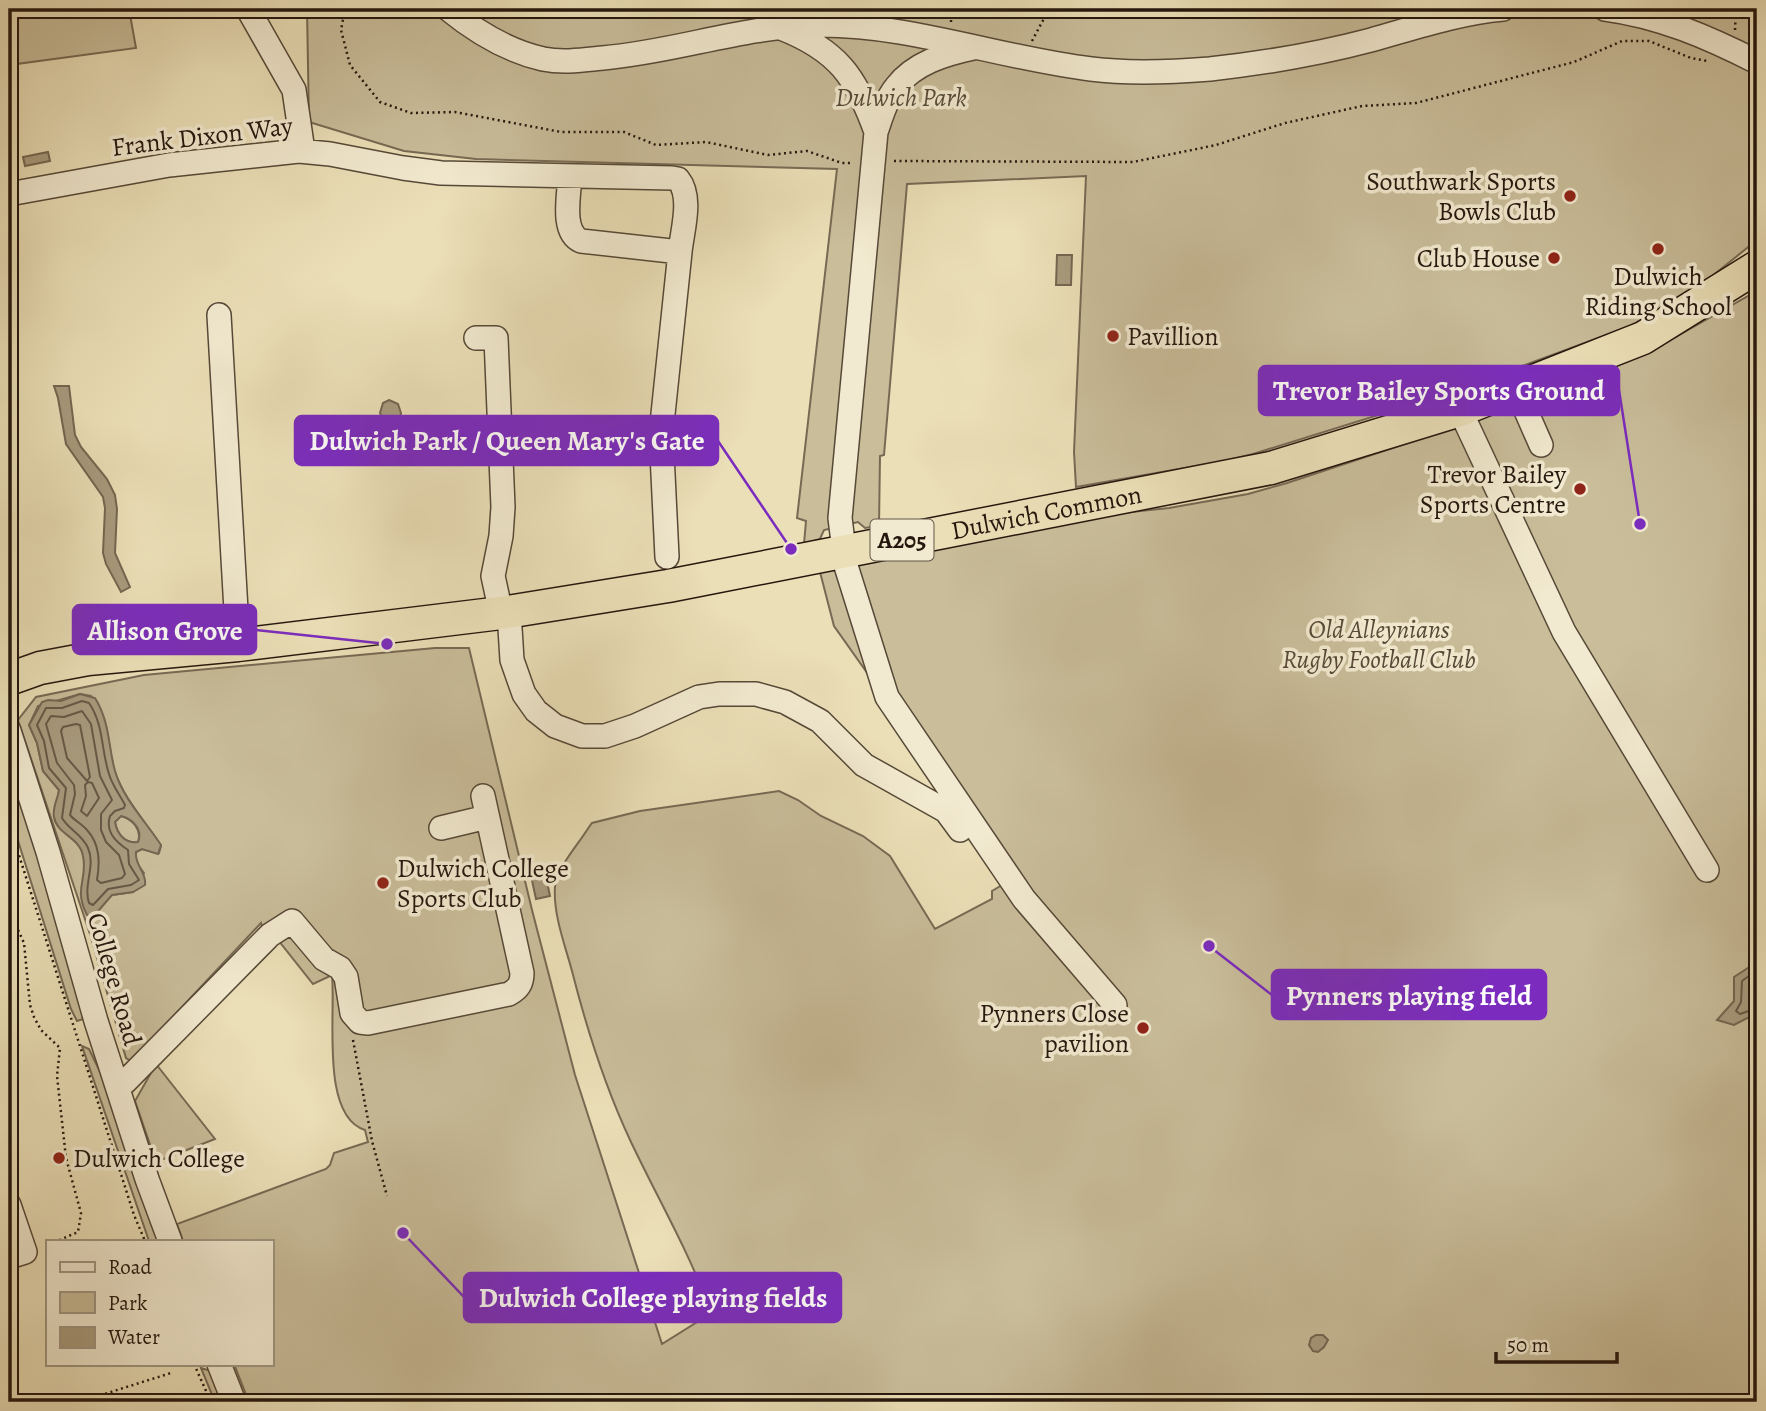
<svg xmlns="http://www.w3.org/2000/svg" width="1766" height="1411" viewBox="0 0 1766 1411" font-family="Alegreya,serif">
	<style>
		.green { fill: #c9bd9a; stroke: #776a54; stroke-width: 2; fill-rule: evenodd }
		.water { fill: #a89b7e; stroke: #746651; stroke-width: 2; fill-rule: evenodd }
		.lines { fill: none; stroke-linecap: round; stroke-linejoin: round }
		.shore { stroke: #665946; stroke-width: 2 }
		.minor-casing { stroke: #564938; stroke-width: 26 }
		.highway-casing { stroke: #25170e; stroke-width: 35 }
		.path { stroke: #25170e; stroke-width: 2.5; stroke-dasharray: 2 3.5; stroke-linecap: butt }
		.minor { stroke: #f2ead0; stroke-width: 23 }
		.highway { stroke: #ebdfb7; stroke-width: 32 }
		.poi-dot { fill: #8f2418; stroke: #f2ead0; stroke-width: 2.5 }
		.labels { text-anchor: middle; stroke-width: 7; stroke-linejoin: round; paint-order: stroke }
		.shield { fill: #f2ead0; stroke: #625648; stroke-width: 2 }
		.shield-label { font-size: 24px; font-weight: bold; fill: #25170e }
		.park-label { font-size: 26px; font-style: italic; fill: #564938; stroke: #f2ead0 }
		.street-label { font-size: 26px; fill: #25170e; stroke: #f2ead0 }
		.poi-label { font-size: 26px; fill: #25170e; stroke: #f2ead0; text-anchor: end }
		.leader { fill: none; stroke: #7b2cbf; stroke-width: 2.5 }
		.callout-dot { fill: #7b2cbf; stroke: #f2ead0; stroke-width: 2.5 }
		.callout { fill: #7b2cbf; stroke: #7b2cbf; stroke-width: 2.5 }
		.callout-label { font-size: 28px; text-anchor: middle; font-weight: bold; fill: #fff }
	</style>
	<rect width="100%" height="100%" fill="#ebdfb7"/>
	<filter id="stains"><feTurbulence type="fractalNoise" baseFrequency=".00286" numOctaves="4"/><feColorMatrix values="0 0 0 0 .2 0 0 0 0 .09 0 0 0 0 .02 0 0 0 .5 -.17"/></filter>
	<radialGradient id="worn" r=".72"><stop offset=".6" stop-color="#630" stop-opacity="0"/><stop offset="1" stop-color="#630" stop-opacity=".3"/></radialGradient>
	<!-- green -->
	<path class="green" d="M9 9H129L136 48 9 65Z
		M307 9H1757V240L1706 281 1670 305 1628 327 1449 393 1253 454 1225 461 1076 487 1074 452 1086 176 907 184 884 455 880 456 879 526 865 528 858 522 824 530 820 539 804 544 806 521 797 518 837 169 476 159 404 151 309 122Z
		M1757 291V1402H249L234 1364H271V1241H183L177 1224 326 1169 330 1165 334 1153 368 1142 365 1130C320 1116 336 1014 332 975L313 984 278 940 263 929 261 923 131 1061 126 1058 90 934 18 720 36 697 144 675 435 648H469L532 910 575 1075 662 1344 705 1317 709 1307C688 1250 657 1197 631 1142 605 1087 587 1030 572 971 565 945 553 914 555 887 557 867 578 845 589 827L592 823 640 811 779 791 798 800 821 816 863 836 890 856 935 929 992 899V891L1002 885 887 701 834 626 820 572 1112 514 1169 508 1248 494 1287 483 1474 421 1670 340ZM80 694 91 696C112 722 106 743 115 772 124 799 146 822 161 846L159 853 142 849 136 852 135 861 144 873 133 892 112 895 90 917C72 896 91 873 82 851 76 838 63 833 55 821L59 790 43 771 37 743 29 725 38 706Z
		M9 766 48 886 82 1005 83 1019 77 1021 71 1009 9 812Z
		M121 816C133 819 142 830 138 842 125 844 117 834 115 822Z
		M82 1046 89 1049 104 1080 160 1241H149Z
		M156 1064 215 1139 156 1162 135 1101Z
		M201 1368 211 1371 224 1402H215Z"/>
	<!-- water -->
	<path class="water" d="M48 152 50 161 25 166 23 157Z
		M1057 255H1072L1071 285H1056Z
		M54 386H69L75 435 81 447 107 479 115 495 117 509 115 553 130 587 121 592 106 564 103 553 105 508 103 497 66 444 58 398Z
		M389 400 398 404 401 413 400 421 392 426 385 423 380 413 383 403Z
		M80 694 95 698C110 722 108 746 115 771 123 799 146 822 161 845L158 854 142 849 136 852C134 865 147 872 145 885L133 892 112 895 93 917 87 915C73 888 88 880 83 856 80 837 57 835 54 817 52 808 58 798 59 790L43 771 37 743 29 725 42 702 48 700 61 701ZM121 816C133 819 143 830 138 842 125 844 117 834 115 822Z
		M544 868 550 896 536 899 530 871Z
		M1757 962V1013L1734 1025 1717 1020 1734 1001V977Z
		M1316 1335H1323L1328 1340 1324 1347 1318 1352 1313 1351 1309 1345 1311 1338Z"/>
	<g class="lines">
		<!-- shore -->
		<path class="shore" d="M82 701 89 703C104 725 101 750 109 774 112 785 120 795 125 805L124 808 115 811 110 816C105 832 116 842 128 850L129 864 139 880 131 885 108 889 93 905 89 903C83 884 96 866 88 848 82 834 69 830 62 818L66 788 49 768 44 741 37 725 46 708H62Z
			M82 711 91 724 100 776 112 800 101 814V830L106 842 119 855 125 874 122 878 101 883 97 880C100 862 100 844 87 830 82 824 75 821 70 815L75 794 74 785 57 763 46 724 51 716 64 717Z
			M76 724 80 725 90 777 87 781 67 758 61 731 63 727Z
			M88 782 92 783 99 798 87 816 81 811 86 796 85 785Z
			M1757 970 1742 981 1741 1002 1736 1011 1740 1014 1757 1008"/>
		<defs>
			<path id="minor" d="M248 9 294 90 303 151
				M448 9C475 31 508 51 543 59 563 63 583 60 603 58 675 52 744 26 817 25 911 24 999 58 1091 69 1130 74 1172 72 1210 69 1265 63 1318 54 1371 40 1414 28 1458 13 1503 9
				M1605 9C1659 16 1708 37 1757 62
				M781 28C837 50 856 76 876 132L840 518 846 566 887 697 1024 899 1115 1005
				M876 132C881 118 886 99 896 87 914 63 945 54 973 48
				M9 194 169 165 299 151 330 154 403 168 441 173 672 178 678 179C693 197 682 231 680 252L581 241C561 232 569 196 570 176
				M219 315 238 645
				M476 338H496L503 507 501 536 493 576 501 613
				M1516 388 1541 445
				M1460 410 1564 632 1707 870
				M667 557 661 433 680 252
				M509 612 512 660 524 694 536 711 555 726 582 736H605L635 726 699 697 719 694H756L785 702 820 721 864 765 946 811 960 830
				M9 731 48 852 96 1021 147 1179 170 1241
				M441 828 487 817
				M117 1086 125 1082 270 935 292 921 324 959 340 968 346 977 352 1013 360 1022 368 1023 509 994C518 989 522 984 522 973L483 796
				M9 1205 25 1252 9 1257
				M219 1364 234 1402"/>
			<g id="highway">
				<path id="s1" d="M9 679 40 668 88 659 238 645 501 613 668 586 1271 468 1460 410 1643 338 1757 267"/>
			</g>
		</defs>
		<!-- minor casing -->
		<use href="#minor" class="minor-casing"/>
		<!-- highway casing -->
		<use href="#highway" class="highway-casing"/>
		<!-- path -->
		<path class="path" d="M345 9 341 30 350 65 380 102 411 113 455 112 561 132H624L656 145 706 142 768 155 807 151 842 163H852
			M951 9V23
			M1735 30 1736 9
			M1032 41 1049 9
			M894 161 1133 162 1216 145 1285 123 1362 106 1416 103 1574 62 1622 41H1649L1691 58 1707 61
			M9 824 134 1215 145 1241
			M9 910 24 943 30 1005 34 1017 41 1030 60 1048 57 1076 66 1158 81 1213 78 1232 57 1241
			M353 1040 372 1141 387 1196
			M194 1364 211 1402
			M79 1402 171 1373"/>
		<!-- minor -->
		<use href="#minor" class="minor"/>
		<!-- highway -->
		<use href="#highway" class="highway"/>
	</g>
	<!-- markers -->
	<g class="poi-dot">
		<circle cx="1570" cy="196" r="7"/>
		<circle cx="1658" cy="249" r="7"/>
		<circle cx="1554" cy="258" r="7"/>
		<circle cx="1113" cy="336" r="7"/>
		<circle cx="1580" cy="489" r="7"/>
		<circle cx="383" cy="883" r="7"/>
		<circle cx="1143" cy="1028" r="7"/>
		<circle cx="59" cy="1158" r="7"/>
	</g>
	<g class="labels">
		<!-- shield labels -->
		<rect class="shield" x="870.5" y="519.5" width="63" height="41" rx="5"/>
		<g class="shield-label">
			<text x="902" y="548">A205</text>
		</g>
		<!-- park labels -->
		<g class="park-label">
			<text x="901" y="106">Dulwich Park</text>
			<text x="1379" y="638">Old Alleynians<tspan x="1379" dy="30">Rugby Football Club</tspan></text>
		</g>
		<!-- street labels -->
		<g class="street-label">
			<text transform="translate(202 136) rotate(-7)" y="9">Frank Dixon Way</text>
			<text dy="9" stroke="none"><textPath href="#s1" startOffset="1052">Dulwich Common</textPath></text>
			<text transform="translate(115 979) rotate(74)" y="9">College Road</text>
		</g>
		<!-- poi labels -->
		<g class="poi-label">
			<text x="1556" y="190">Southwark Sports<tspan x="1556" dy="30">Bowls Club</tspan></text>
			<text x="1540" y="267">Club House</text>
			<text x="1658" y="285" text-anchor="middle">Dulwich<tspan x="1658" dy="30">Riding School</tspan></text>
			<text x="1127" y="345" text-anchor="start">Pavillion</text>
			<text x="1566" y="483">Trevor Bailey<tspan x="1566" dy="30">Sports Centre</tspan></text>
			<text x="397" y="877" text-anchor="start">Dulwich College<tspan x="397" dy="30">Sports Club</tspan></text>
			<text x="1129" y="1022">Pynners Close<tspan x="1129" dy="30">pavilion</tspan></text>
			<text x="73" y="1167" text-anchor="start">Dulwich College</text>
		</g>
	</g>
	<!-- callouts -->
	<path class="leader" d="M1640 524L1619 390M791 549L718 441M387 644L256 630M1209 946L1272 995M403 1233L464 1297"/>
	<g class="callout-dot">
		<circle cx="1640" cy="524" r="7"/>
		<circle cx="791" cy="549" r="7"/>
		<circle cx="387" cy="644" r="7"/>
		<circle cx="1209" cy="946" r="7"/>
		<circle cx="403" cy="1233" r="7"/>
	</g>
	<g class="callout">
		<rect x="1259" y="366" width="360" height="49" rx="7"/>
		<rect x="295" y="416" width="423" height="49" rx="7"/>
		<rect x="73" y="605" width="183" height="49" rx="7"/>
		<rect x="1272" y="970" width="274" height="49" rx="7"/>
		<rect x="464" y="1273" width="377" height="49" rx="7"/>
	</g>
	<g class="callout-label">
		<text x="1439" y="400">Trevor Bailey Sports Ground</text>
		<text x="507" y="450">Dulwich Park / Queen Mary's Gate</text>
		<text x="165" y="640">Allison Grove</text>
		<text x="1409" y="1005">Pynners playing field</text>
		<text x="653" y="1307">Dulwich College playing fields</text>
	</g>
	<!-- margin -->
	<rect width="1766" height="1411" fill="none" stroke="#ebdfb7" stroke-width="35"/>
	<rect x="10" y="10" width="1745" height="1390" fill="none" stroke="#25170e" stroke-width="3.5"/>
	<rect x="18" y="18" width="1731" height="1376" fill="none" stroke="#25170e" stroke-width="2"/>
	<!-- legend -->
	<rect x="46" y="1240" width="228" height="126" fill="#f2ead0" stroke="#a09682" stroke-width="2"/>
	<rect x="60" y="1262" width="35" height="10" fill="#f2ead0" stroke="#a09682" stroke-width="2"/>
	<text x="108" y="1274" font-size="21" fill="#25170e">Road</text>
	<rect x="60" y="1292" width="35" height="21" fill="#c9bd9a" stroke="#a09682" stroke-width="2"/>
	<text x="108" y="1310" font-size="21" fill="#25170e">Park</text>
	<rect x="60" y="1327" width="35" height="21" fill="#a89b7e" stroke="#a09682" stroke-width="2"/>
	<text x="108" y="1344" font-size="21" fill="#25170e">Water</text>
	<!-- scale -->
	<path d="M1496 1352v10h121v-10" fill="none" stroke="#25170e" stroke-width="3.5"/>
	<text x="1507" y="1352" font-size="21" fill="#25170e" stroke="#f2ead0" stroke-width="5" paint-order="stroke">50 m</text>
	<rect width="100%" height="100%" filter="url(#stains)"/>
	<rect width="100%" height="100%" fill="url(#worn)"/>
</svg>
